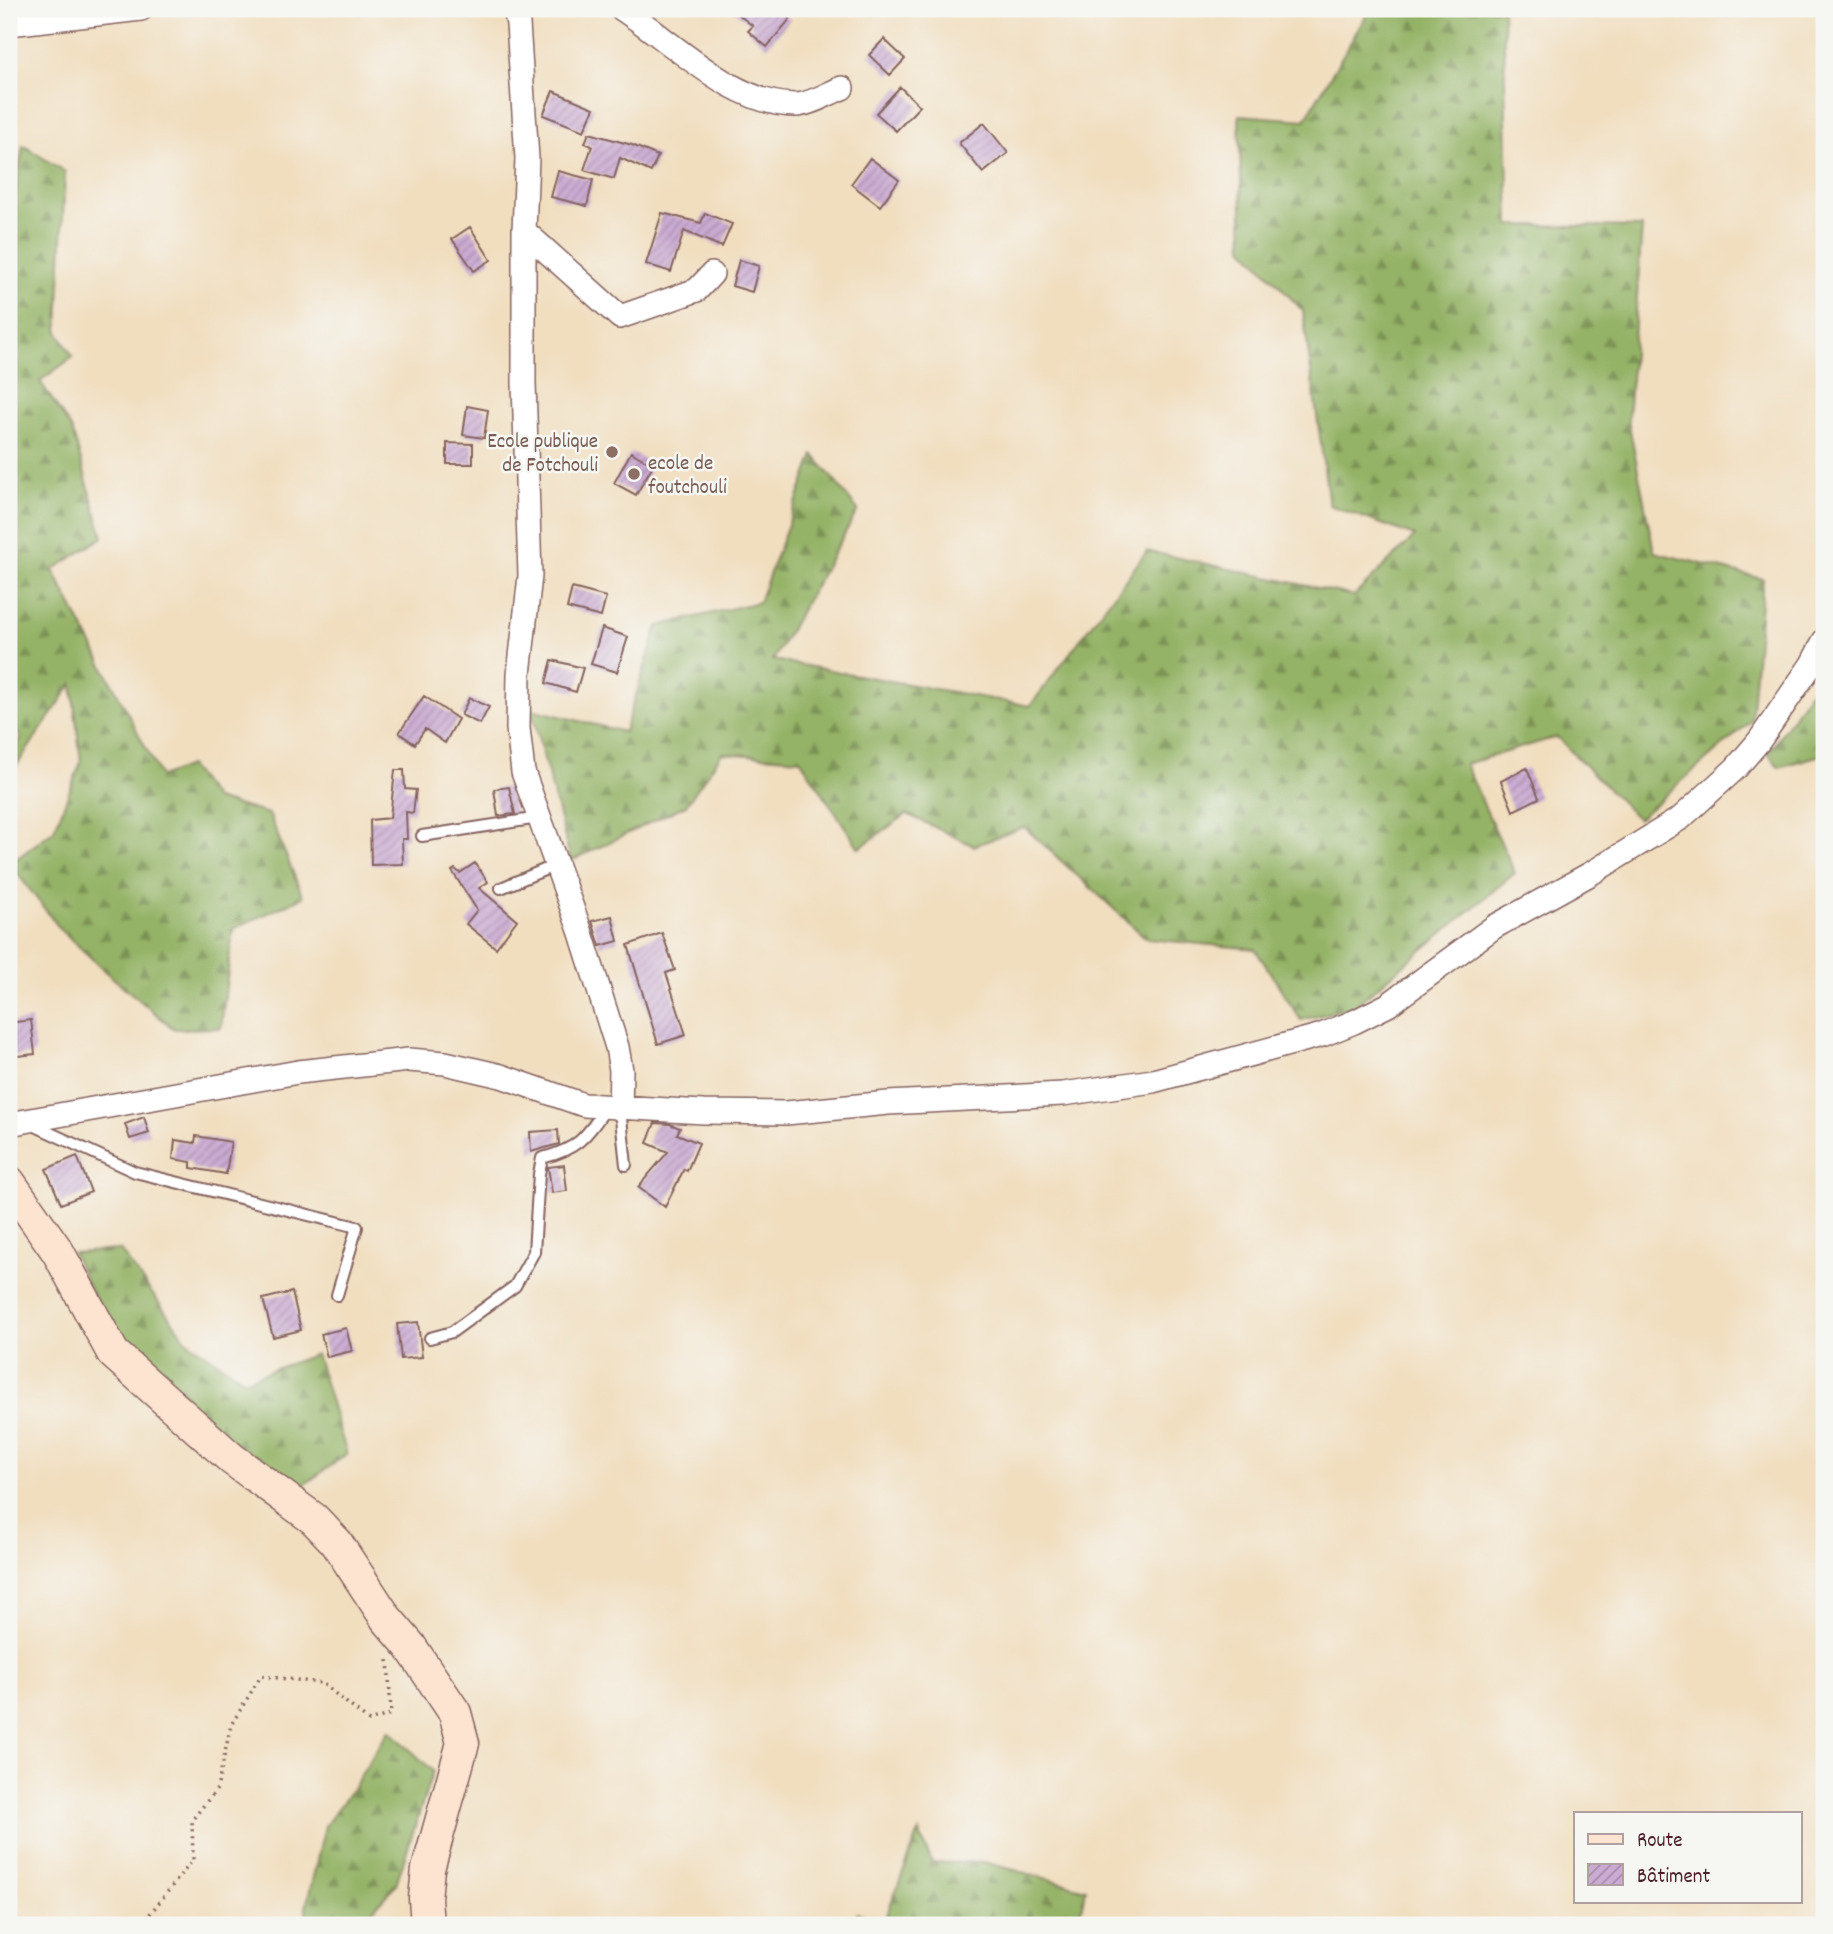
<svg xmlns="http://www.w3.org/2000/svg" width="1833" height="1934" viewBox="0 0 1833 1934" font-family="Dekko,sans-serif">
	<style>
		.forest { fill: url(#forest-firs); stroke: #6f6948; stroke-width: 2 }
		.building { fill: url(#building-hatch) }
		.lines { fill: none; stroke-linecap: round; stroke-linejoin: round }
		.lane-casing { stroke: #84625f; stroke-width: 14 }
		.street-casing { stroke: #84625f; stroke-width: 26 }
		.secondary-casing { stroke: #84625f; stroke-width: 35 }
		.path { stroke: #84625f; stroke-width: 3.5; stroke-dasharray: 2 5; stroke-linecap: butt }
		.lane { stroke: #fff; stroke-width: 10 }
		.street { stroke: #fff; stroke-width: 23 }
		.secondary { stroke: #fde4d1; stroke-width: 32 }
		.education-dot { fill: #8d6e63; stroke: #f6f6f2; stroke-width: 2.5 }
		.labels { text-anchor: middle; stroke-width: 5; stroke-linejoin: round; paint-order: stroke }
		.education-label { font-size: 21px; fill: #785e54; stroke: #f6f6f2; text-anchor: end }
	</style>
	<defs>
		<pattern id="forest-firs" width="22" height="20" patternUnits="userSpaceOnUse" patternTransform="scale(1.75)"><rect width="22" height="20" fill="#94b366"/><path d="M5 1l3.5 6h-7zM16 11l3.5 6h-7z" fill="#7b9154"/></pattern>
		<pattern id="building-hatch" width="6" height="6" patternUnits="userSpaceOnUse" patternTransform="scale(1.75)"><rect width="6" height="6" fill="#cbabd3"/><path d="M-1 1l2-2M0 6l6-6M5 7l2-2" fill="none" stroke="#a78bab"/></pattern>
	</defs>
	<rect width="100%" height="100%" fill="#f6f6f2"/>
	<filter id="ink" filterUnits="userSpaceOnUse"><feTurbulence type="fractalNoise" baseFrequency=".0143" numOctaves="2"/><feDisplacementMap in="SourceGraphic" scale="14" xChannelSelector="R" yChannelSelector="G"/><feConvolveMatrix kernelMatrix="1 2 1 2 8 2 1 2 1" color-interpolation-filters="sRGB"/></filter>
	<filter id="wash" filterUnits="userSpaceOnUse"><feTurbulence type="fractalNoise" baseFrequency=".00686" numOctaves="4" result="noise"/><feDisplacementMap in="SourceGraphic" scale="28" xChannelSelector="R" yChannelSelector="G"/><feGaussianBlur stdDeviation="1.57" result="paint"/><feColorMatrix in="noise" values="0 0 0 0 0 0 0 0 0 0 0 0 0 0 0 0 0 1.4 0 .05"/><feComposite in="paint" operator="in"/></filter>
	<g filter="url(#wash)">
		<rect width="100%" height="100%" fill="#f1debf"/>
		<!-- forest -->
		<path class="forest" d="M1370 9H1503L1509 225 1642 227 1628 420 1654 552 1763 579 1751 721 1638 819 1557 737 1465 764 1515 873 1353 1007 1301 1020 1255 949 1147 939 1024 827 974 846 907 814 859 848 800 759 722 753 686 805 571 861 531 709 624 732 658 626 759 602 814 455 858 510 773 660 1030 706 1147 551 1354 596 1415 536 1329 505 1303 311 1243 247 1239 115 1305 120Z
			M23 145 65 172 58 332 73 357 40 381 72 430 103 537 53 570 161 777 189 766 215 799 269 814 303 897 233 929 221 1028 174 1029 113 978 61 930 10 864 54 830 81 762 72 684 17 765 9 762V757L21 738 9 717V238Z
			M1824 671V754L1779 767 1768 754Z
			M120 1250 187 1341 245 1380 316 1354 347 1454 299 1488 243 1457 112 1333 72 1253Z
			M389 1730 433 1771 396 1884 360 1925H307L306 1907 325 1826 353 1788Z
			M919 1832 932 1863 984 1862 1086 1889 1077 1925H853L857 1913 884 1921Z"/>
		<g id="blocks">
			<!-- building -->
			<path class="building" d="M731 9H778L790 19 767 47 748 31 753 26Z
				M884 39 905 59 890 75 869 55Z
				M900 87 920 106 896 131 876 113Z
				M553 91 594 108 584 131 543 115Z
				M984 123 1008 153 983 173 959 143Z
				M589 133 632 145 658 156 651 172 620 158 614 179 584 170 592 146 585 143Z
				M870 158 899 180 880 206 851 184Z
				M558 171 593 180 587 206 551 197Z
				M662 213 701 223 705 213 732 224 722 247 684 231 671 272 646 264Z
				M470 227 491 260 474 271 452 239Z
				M739 260 759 266 752 292 732 286Z
				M467 406 488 410 484 438 463 435Z
				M447 443 473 444V464H447Z
				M631 452 653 465 636 495 614 483Z
				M572 588 606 597 601 617 567 608Z
				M602 628 628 637 617 672 591 664Z
				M552 660 583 668 576 692 546 683Z
				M424 696 458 719 445 743 425 729 415 744 399 733Z
				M469 698 489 707 480 724 461 715Z
				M1527 768 1539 798 1513 811 1501 781Z
				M395 770H404L405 789 416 790 413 813 406 812 407 839H402L403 864 371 865 370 820 390 818Z
				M509 787 515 814 498 816 494 789Z
				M475 863 488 882 479 888 517 920 496 948 466 924 477 910 452 871 455 869 460 873Z
				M612 916 618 941 600 946 592 921Z
				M662 933 675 970 666 973 686 1035 658 1044 628 945Z
				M31 1020 35 1054 9 1057V1023Z
				M144 1117 149 1133 130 1139 125 1124Z
				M655 1123 670 1124 680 1128 677 1134 699 1143 687 1171 684 1169 665 1207 638 1187 668 1152 647 1143Z
				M558 1130 559 1144 531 1152 530 1132Z
				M196 1136 231 1142 226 1174 191 1168V1162L173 1159 175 1140 195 1143Z
				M77 1156 91 1192 61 1204 46 1169Z
				M564 1165 567 1191 552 1193 548 1167Z
				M292 1292 301 1330 273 1337 263 1299Z
				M418 1322 422 1357 401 1359 397 1324Z
				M346 1328 352 1351 327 1357 321 1334Z"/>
		</g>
	</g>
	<g filter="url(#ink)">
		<use href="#blocks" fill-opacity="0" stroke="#84625f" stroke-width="2"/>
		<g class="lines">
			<defs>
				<path id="lane" d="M422 836 539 818
					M501 888 556 865
					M620 1109 626 1165
					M31 1124 135 1172 357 1227 337 1295
					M430 1338 452 1332 515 1286 534 1252 539 1174 542 1158C578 1149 586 1137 606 1108"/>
				<path id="street" d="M515 9 518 24 527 158 524 231V383L530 576 519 674 518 728 523 772 580 930 617 1047 621 1070 620 1109
					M622 9C672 41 734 106 797 105 811 104 829 93 842 88
					M9 24 141 9
					M524 231 620 317 697 290 712 274
					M9 1124 298 1072 409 1060 445 1063 501 1076 584 1105 703 1112 786 1113 888 1103 1063 1094 1153 1081 1322 1035 1354 1022 1388 1005 1494 927 1590 874 1681 818 1736 768 1759 741 1812 664 1824 641"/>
				<path id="secondary" d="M9 1182 58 1252 113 1353 232 1459 314 1519 336 1542 386 1618 410 1646 455 1713 463 1743 428 1869 425 1898 427 1925"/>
			</defs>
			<!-- lane casing -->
			<use href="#lane" class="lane-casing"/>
			<!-- street casing -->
			<use href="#street" class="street-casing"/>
			<!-- secondary casing -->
			<use href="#secondary" class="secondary-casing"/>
			<!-- path -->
			<path class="path" d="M141 1925 193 1860 192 1820 217 1789 231 1725 261 1676 322 1683 369 1721 391 1714 388 1659"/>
			<!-- lane -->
			<use href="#lane" class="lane"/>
			<!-- street -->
			<use href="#street" class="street"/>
			<!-- secondary -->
			<use href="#secondary" class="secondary"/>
		</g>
	</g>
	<!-- markers -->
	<g class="education-dot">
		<circle cx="612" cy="452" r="7"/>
		<circle cx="634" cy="474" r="7"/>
	</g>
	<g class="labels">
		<!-- education labels -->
		<g class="education-label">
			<text x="598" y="447">Ecole publique<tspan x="598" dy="24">de Fotchouli</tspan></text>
			<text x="648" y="469" text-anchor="start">ecole de<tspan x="648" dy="24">foutchouli</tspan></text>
		</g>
	</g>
	<!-- margin -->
	<rect width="1833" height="1934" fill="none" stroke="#f6f6f2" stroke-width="35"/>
	<!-- legend -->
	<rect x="1574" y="1812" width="228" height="91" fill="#f6f6f2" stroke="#b1a0a2" stroke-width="2"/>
	<rect x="1588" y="1834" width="35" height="10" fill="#fde4d1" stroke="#b1a0a2" stroke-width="2"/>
	<text x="1637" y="1846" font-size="21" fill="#4a1f2b">Route</text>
	<rect x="1588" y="1864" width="35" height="21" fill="url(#building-hatch)" stroke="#b1a0a2" stroke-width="2"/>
	<text x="1637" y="1882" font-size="21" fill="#4a1f2b">Bâtiment</text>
</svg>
